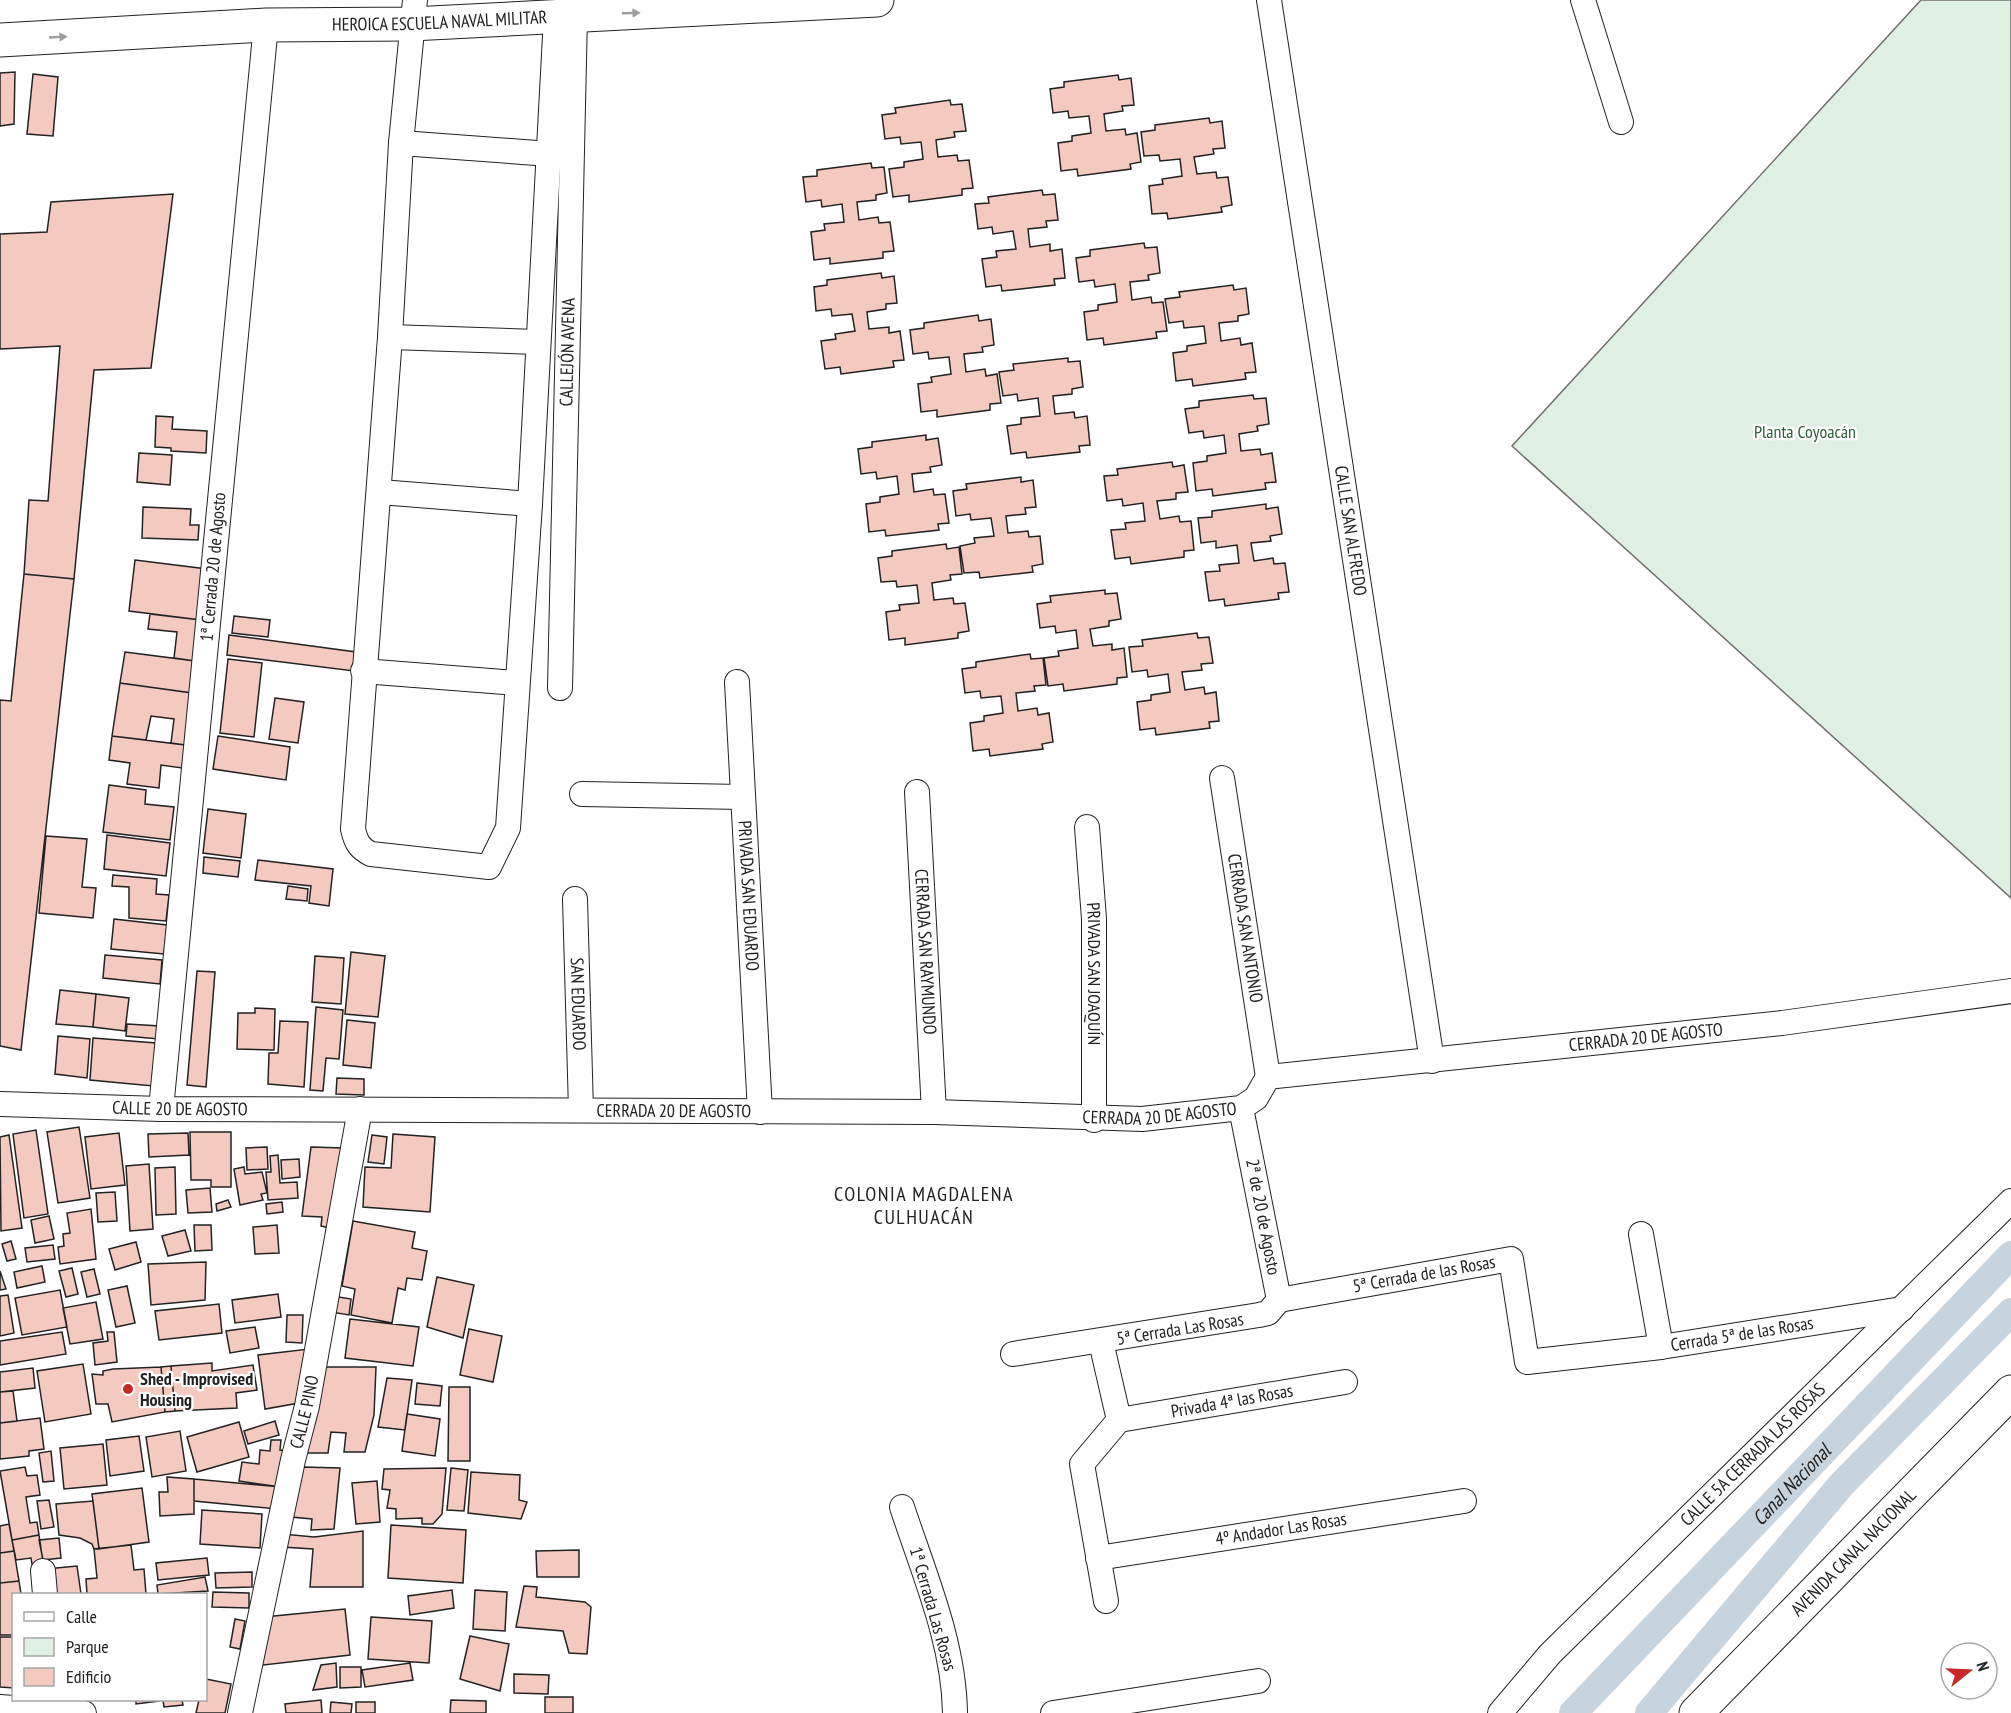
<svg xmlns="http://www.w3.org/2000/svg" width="2011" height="1713" viewBox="0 0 2011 1713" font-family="'PT Sans Narrow',sans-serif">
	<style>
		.green { fill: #e0efe3; stroke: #6f6f6f; stroke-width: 1.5 }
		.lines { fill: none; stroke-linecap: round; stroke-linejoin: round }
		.canal { stroke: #c7d3dd; stroke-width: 28 }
		.building { fill: #f3c9c0; stroke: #222; stroke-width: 1.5 }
		.street-casing { stroke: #222; stroke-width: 26 }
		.secondary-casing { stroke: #222; stroke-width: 35 }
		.primary-casing { stroke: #222; stroke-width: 35 }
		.street { stroke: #fff; stroke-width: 24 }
		.secondary { stroke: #fff; stroke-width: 33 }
		.primary { stroke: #fff; stroke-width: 33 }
		.oneway { fill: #9c9c9c }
		.poi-dot { fill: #c62828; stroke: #fff; stroke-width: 2 }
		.labels { text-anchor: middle; stroke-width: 4.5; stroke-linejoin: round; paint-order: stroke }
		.street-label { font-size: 18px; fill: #222; stroke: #fff }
		.park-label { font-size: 18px; fill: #2f5e38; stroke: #fff }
		.poi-label { font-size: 18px; font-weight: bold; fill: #222; stroke: #fff; text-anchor: start }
		.neighbourhood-label { font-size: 20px; letter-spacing: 1.5px; fill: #222; stroke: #fff }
		.water-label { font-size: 20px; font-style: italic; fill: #222; stroke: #fff }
	</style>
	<rect width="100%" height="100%" fill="#fff"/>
	<!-- green -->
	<path class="green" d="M1921 0H2011V898L1512 446Z"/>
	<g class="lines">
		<!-- canal -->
		<g class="canal">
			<path id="s1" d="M1573 1713 2011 1255"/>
			<path d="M1649 1713 1842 1484 2011 1312"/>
		</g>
	</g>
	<!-- building -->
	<path class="building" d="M15 72 14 124 0 126V73Z
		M33 74 58 77 53 136 27 134Z
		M1118 75 1119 80 1131 78 1134 105 1122 106 1123 111 1104 114 1106 131 1125 129 1126 135 1137 133 1141 162 1130 164 1131 169 1078 176 1077 169 1061 171 1058 143 1072 141V136L1091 133 1089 116 1069 118 1068 111 1053 113 1050 89 1064 87V82Z
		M950 100 951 105 962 104 966 131 954 132 955 137 936 140 938 157 957 155 958 161 969 160 973 188 962 189V195L909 202V195L893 197 889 169 904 167V162L923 159 921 142 901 144 900 137 885 139 882 115 896 113 895 108Z
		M1209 118 1210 123 1222 121 1225 148 1213 149 1214 154 1194 157 1197 174 1216 172 1217 178 1228 177 1232 205 1221 207 1222 212 1168 219 1167 213 1152 214 1149 186 1163 184 1162 179 1182 176 1180 159 1160 161 1159 155 1144 156 1141 132 1155 130V125Z
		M871 163 872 168 884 167 887 193 876 195V200L857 202 859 220 878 217 879 223 890 222 894 251 883 252V258L830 264V258L814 260 811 232 825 230 824 224 844 222 842 204 822 207 821 200 806 202 803 177 817 176V170Z
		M1042 190 1043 195 1055 194 1058 220 1046 221 1047 227 1028 229 1030 247 1050 244V251L1062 249 1065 278 1054 279 1055 285 1002 291 1001 285 986 287 982 259 997 257 996 251 1016 249 1013 231 993 234 992 227 978 229 975 204 989 203 988 197Z
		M173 194 151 368 94 370 74 579 24 574 29 500 48 501 60 346 0 349V234L47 232 51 202Z
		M1144 243 1145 248 1157 247 1160 273 1148 275 1149 280 1130 282 1132 300 1151 297 1152 303 1163 302 1167 331 1156 332 1157 338 1104 345 1103 338 1087 340 1084 312 1098 310V305L1117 302 1115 284 1095 287 1094 280 1079 282 1076 258 1090 256V250Z
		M881 273 882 278 894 276 897 303 886 304V309L867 312 869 329 889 327V333L900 331 904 360 893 361 894 367 841 374 840 367 825 369 821 341 836 339 835 334 855 331 852 314 832 316 831 309 816 311 814 287 827 285V280Z
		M1233 285 1234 290 1246 288 1249 314 1238 316V321L1219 323 1221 341 1240 338 1241 345 1252 343 1256 372 1245 373 1246 379 1193 386 1192 379 1176 381 1173 353 1187 351V346L1206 343 1204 326 1184 328 1183 321 1169 323 1165 299 1180 297 1179 292Z
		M978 315 979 321 991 319 994 345 982 347 983 352 964 354 966 372 985 369 986 376 997 374 1001 403 990 404V410L937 417V410L921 412 918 384 932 382 931 377 951 374 949 357 929 359 928 352 913 354 910 330 924 328V323Z
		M1068 358V362L1080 361 1083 387 1072 389V394L1053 396 1055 414 1074 412 1075 418 1087 416 1090 445 1079 446 1080 452 1027 458 1026 452 1011 454 1007 426 1021 424V418L1040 416 1038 398 1018 401 1017 394 1003 396 999 372 1014 370 1013 364Z
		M1253 395 1254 399 1266 398 1269 424 1257 426 1258 431 1239 434 1241 451 1260 449 1261 455 1272 453 1276 482 1265 483 1266 489 1213 496 1212 489 1196 491 1193 463 1207 461V456L1226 453 1224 435 1204 438 1203 431 1189 433 1185 409 1199 407V401Z
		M156 416 173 417 172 429 207 431 206 453 171 451V448L155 447Z
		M926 435V440L938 438 942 465 930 467 931 472 912 474 914 492 933 489 934 495 945 494 949 523 938 524 939 530 886 536 885 530 869 532 866 504 880 502V497L899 494 897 476 877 479 876 472 861 474 858 449 872 447V442Z
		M139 453 172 455 170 485 137 482Z
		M1172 462 1173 467 1184 465 1188 492 1176 493V499L1157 501 1160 519 1179 516 1180 522 1191 521 1194 550 1184 551V557L1131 564 1130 557 1115 559 1111 530 1126 529 1125 523 1145 521 1143 503 1123 506 1122 499 1107 501 1104 476 1118 475 1117 469Z
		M1021 477V482L1033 480 1036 507 1025 508 1026 514 1006 516 1008 533 1028 531 1029 537 1040 536 1043 564 1032 566 1033 572 980 578 979 572 964 573 960 546 975 543 974 538 994 536 991 518 971 520 970 514 956 516 953 491 967 489 966 484Z
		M1266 504V509L1278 507 1282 534 1270 536 1271 541 1251 543 1254 561 1273 558 1274 564 1285 563 1289 592 1278 593 1279 599 1225 606 1224 599 1209 601 1205 572 1220 571 1219 565 1239 563 1237 545 1216 548V541L1201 543 1198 518 1212 517V511Z
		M143 507 191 509 190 525H199L198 540 142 538Z
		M946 544 947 549 959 547 962 574 950 575 951 580 932 583 934 600 953 598 954 604 965 603 969 631 958 633V638L905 645V638L889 640 886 612 900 610 899 605 919 603 917 585 897 587 896 581 881 582 878 558 892 556V551Z
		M135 560 207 569 201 620 129 611Z
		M24 574 74 579 21 1050 0 1046V700L11 701Z
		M1105 590V594L1117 593 1121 619 1109 621V626L1090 629 1093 646 1112 644V650L1124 648 1127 677 1117 678V684L1064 691 1063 684 1048 686 1044 658 1059 656 1058 651 1078 648 1076 630 1056 633 1055 626 1040 628 1037 604 1051 602 1050 596Z
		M150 614 201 620 195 661 174 658 177 632 148 629Z
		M234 616 270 620 268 637 232 633Z
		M1197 633 1198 638 1209 637 1213 663 1201 664 1202 670 1182 672 1185 690 1204 687 1205 694 1216 692 1219 721 1209 722 1210 728 1156 735 1155 728 1140 730 1137 702 1151 700V695L1170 692 1168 674 1148 677 1147 670 1132 672 1129 647 1143 646 1142 640Z
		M229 635 356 652 354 671 227 655Z
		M125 652 195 661 192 693 120 683Z
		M1030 654 1031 659 1043 658 1046 685 1034 686 1035 691 1016 693 1018 711 1037 708 1038 715 1049 713 1053 742 1042 744 1043 749 990 756 989 749 973 751 970 723 984 721V716L1003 713 1001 696 981 698 980 691 965 693 962 669 976 667V662Z
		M228 659 262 663 254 737 220 733Z
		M120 683 192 693 185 745 171 743 174 719 151 716 146 740 112 736Z
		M275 698 304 702 298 743 269 739Z
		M112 736 185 745 182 768 161 765 159 788 127 784 130 763 109 760Z
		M218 736 290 747 286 780 213 769Z
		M109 785 146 790 145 804 174 807 170 840 103 832Z
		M208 809 246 814 241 858 203 853Z
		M107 835 170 843 166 876 104 869Z
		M46 836 87 839 82 887 96 888 93 918 39 913Z
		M204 857 240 861 238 877 203 873Z
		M258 860 333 869 329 906 309 903 311 886 255 880Z
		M113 875 157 879 156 894 169 895 166 921 129 918V887L112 886Z
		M288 886 308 889 307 901 286 899Z
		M114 919 167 925 164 954 111 949Z
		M351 952 385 956 378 1017 345 1014Z
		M105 955 162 960 160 984 103 978Z
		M315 956 344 958 341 1004 312 1002Z
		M197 971 215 972 206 1087 187 1085Z
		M60 990 96 994 93 1027 56 1024Z
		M96 994 129 998 125 1031 93 1027Z
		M316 1007 343 1010 339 1059 326 1058 323 1091 310 1090Z
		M255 1008 275 1009 274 1050 237 1049 238 1013H255Z
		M347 1020 375 1023 371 1068 343 1065Z
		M280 1021 308 1022 304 1087 268 1084 269 1053H278Z
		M127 1024 160 1026 159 1039 126 1036Z
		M58 1036 90 1039 87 1078 55 1074Z
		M93 1038 156 1043 153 1086 90 1080Z
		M337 1078 364 1079V1095L336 1094Z
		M79 1127 90 1198 58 1203 47 1132Z
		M36 1130 48 1214 24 1218 13 1134Z
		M190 1132H231V1187H211V1180H191Z
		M119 1133 125 1185 91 1189 85 1137Z
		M188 1133 189 1155 149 1157 148 1134Z
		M393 1134 435 1137 430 1212 363 1207 365 1167 391 1168Z
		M9 1135 22 1228 1 1231 0 1137Z
		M372 1135 387 1137 384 1164 368 1162Z
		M267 1147 268 1169 247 1170 246 1148Z
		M311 1147 343 1148 329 1228 321 1226 322 1217 302 1216Z
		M278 1155 280 1183 297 1182 298 1198 268 1200 266 1172H271L270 1156Z
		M299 1159 300 1177 282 1179 281 1160Z
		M149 1164 153 1229 130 1231 126 1166Z
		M175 1167 176 1214 156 1215 155 1168Z
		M244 1167 245 1174 262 1172 267 1193 261 1194 263 1200 240 1205 234 1169Z
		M210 1188 212 1212 188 1213 186 1190Z
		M115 1192 117 1221 98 1222 96 1193Z
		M228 1200 231 1207 217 1211 216 1204Z
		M282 1202 283 1212 267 1214 266 1204Z
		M91 1209 96 1259 60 1264 58 1247 64 1246 63 1234 70 1233 67 1213Z
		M49 1216 54 1239 35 1243 31 1220Z
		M353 1221 415 1232 412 1248 427 1251 422 1280 407 1278 405 1290 398 1288 392 1323 351 1315 355 1289 342 1286Z
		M194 1225H211L212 1250 195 1251Z
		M277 1225 279 1253 255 1254 253 1227Z
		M185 1230 191 1251 168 1256 162 1236Z
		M11 1241 16 1259 7 1261 2 1244Z
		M136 1242 141 1262 115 1270 109 1249Z
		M53 1245 55 1259 27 1262 25 1248Z
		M206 1262 205 1300 151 1305 148 1264Z
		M42 1266 45 1282 17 1288 14 1272Z
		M72 1268 78 1294 66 1297 59 1271Z
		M94 1269 100 1294 87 1297 81 1272Z
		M0 1271 6 1289 0 1290Z
		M437 1277 474 1285 463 1338 427 1327Z
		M127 1286 135 1323 116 1327 108 1290Z
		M60 1290 67 1327 22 1335 15 1298Z
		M278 1294 281 1317 235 1323 232 1300Z
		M8 1295 14 1333 0 1336V1296Z
		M333 1296 351 1299 349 1315 331 1312Z
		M96 1302 103 1339 70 1344 63 1308Z
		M219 1304 222 1333 159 1340 155 1311Z
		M287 1315H303L302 1343 286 1342Z
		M350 1319 419 1327 413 1366 345 1358Z
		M255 1327 259 1348 230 1353 226 1331Z
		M469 1329 502 1336 493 1382 460 1375Z
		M62 1332 66 1354 0 1365V1341Z
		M107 1332H114L117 1362 95 1365 93 1343 108 1341Z
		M309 1349 299 1403 265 1409 258 1355Z
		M212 1363V1371L253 1365 257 1390 236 1393 237 1408 175 1411 171 1366Z
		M83 1364 91 1414 45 1422 37 1371Z
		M171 1366 175 1411 165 1412 161 1367Z
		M161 1367 165 1412 112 1422 108 1404H96L92 1374 103 1375V1371L113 1369Z
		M323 1367H376L374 1415 365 1452H344L346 1433 331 1432 328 1453H305Z
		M33 1368 35 1388 0 1392V1372Z
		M387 1378 412 1380 405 1430 378 1427Z
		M417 1383 442 1386 440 1406 415 1404Z
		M449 1387H470V1461H448Z
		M13 1391 17 1421 0 1423V1392Z
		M407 1414 440 1419 435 1456 402 1451Z
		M40 1418 44 1449 29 1451V1456L0 1459V1423Z
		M275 1421 279 1435 248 1444 244 1431Z
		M239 1422 249 1457 197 1472 187 1437Z
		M180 1431 186 1471 152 1477 146 1437Z
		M139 1436 144 1471 110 1476 106 1440Z
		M271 1440H281L280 1450 290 1451 281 1487 239 1481 242 1462 259 1464 260 1450 270 1451Z
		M103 1444 107 1485 64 1489 60 1448Z
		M51 1451 54 1481 43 1482 39 1453Z
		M25 1467 27 1476 37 1475 40 1495 26 1497 30 1523 37 1522 39 1535 12 1540 0 1471Z
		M302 1467 340 1468 334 1529 311 1530 312 1519 291 1517Z
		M446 1468 442 1514 433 1524H422V1518L396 1519V1509L387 1508 390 1490 382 1489 384 1469Z
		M451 1468 468 1470 464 1511 447 1510Z
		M471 1472 520 1475 519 1500 527 1502 521 1519 468 1513Z
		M167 1477 194 1479V1514L160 1516 159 1492H168Z
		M194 1479 281 1487 278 1509 194 1501Z
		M377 1481 380 1522 356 1524 352 1483Z
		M142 1488 149 1542 99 1549 92 1494Z
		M49 1500 54 1527 41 1529 37 1501Z
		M93 1501 99 1549H94L92 1544 80 1538 59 1535 56 1504Z
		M202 1510 262 1514 260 1548 200 1544Z
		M9 1524 14 1551 0 1553V1526Z
		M391 1525 466 1530 463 1583 388 1578Z
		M363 1531V1587H310L313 1549 282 1547 283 1534 314 1537Z
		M39 1535 44 1569 33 1570 31 1558 16 1560 12 1540Z
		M59 1538 61 1558 43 1560 39 1540Z
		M131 1545 134 1570 144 1569 146 1594H87L86 1579 97 1578 94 1549Z
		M579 1550V1577H537L536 1551Z
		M14 1551 19 1581 0 1583V1553Z
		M207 1558 209 1575 158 1580 156 1563Z
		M77 1566 81 1594H49L46 1569Z
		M252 1572V1587L216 1588 215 1573Z
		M205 1577 208 1591 158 1594 157 1585Z
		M19 1581 21 1594H14V1635H0V1583Z
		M524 1586 537 1587 536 1597 585 1602 591 1607 587 1654 569 1653 563 1631 516 1627Z
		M452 1590 454 1608 410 1615 408 1596Z
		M475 1590 507 1592 505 1631 473 1629Z
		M213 1592 249 1593V1608L212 1607Z
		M345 1609 350 1655 255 1666 264 1617Z
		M371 1617 432 1621 429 1663 368 1659Z
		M235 1619 245 1621 240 1649 230 1647Z
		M470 1636 509 1644 500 1691 460 1679Z
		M0 1637H14V1688L0 1687Z
		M336 1663 337 1687 313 1690 321 1665Z
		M410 1663 413 1680 365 1687 362 1670Z
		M340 1667H361V1687L340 1688Z
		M514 1674 549 1675 548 1694 514 1693Z
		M206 1679 231 1684 225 1713H196L199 1700H206Z
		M545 1697H573V1713H545Z
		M136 1700H159V1701L136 1704Z
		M163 1700H182L183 1705 164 1707Z
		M321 1700 322 1713H286L285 1704Z
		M451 1700 486 1701V1713H450Z
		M331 1702 352 1704 351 1713H330Z
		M356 1702H375V1713H356Z"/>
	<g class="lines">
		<defs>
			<g id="street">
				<path d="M415 0 401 143 390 337 353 829C356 842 359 848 371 854L489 867 508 828 530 504 556 17"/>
				<path id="s2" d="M1269 0 1432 1061"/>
				<path d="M1583 0 1621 122"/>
				<path d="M401 143 550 154"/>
				<path d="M390 337 538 342"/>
				<path d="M380 492 530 504"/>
				<path d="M363 671 516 683"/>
				<path id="s3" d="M737 682 760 1112"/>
				<path id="s4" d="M560 688 575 16"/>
				<path id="s5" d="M1222 778 1268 1077"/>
				<path id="s6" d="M917 792 934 1112"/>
				<path d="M582 794 742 797"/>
				<path id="s7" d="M1087 827 1094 919V1120"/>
				<path id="s8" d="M575 899 581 1110"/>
				<path id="s9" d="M0 1104 161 1109 934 1112 1142 1119 1241 1108 1256 1098 1268 1077 1782 1023 2011 991"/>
				<path d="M161 1109 266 25"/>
				<path d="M1641 1234 1661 1347 1902 1309"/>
				<path d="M1279 1300 1511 1259 1527 1362 1661 1347"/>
				<path d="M1101 1342 1119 1420 1082 1464 1106 1601"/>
				<path d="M1013 1354 1259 1315 1268 1313 1279 1300 1241 1108"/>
				<path d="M1119 1420 1345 1382"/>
				<path d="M902 1507C924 1574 954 1642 955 1713"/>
				<path d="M1098 1558 1464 1501"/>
				<path d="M43 1571 45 1594"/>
				<path d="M0 1707 84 1713"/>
				<path id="s10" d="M240 1713 293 1460 307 1406 360 1109"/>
				<path d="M1053 1713 1258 1681"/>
				<path id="s11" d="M1500 1713 1550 1654 2011 1201"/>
			</g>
			<g id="secondary">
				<path id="s12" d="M1696 1713 2011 1392"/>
			</g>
			<g id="primary">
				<path id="s13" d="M0 40 266 25 411 24 877 0"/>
			</g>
		</defs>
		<!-- street casing -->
		<use href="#street" class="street-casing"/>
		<!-- secondary casing -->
		<use href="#secondary" class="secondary-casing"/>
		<!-- primary casing -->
		<use href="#primary" class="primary-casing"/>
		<!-- street -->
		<use href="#street" class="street"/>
		<!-- secondary -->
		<use href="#secondary" class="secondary"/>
		<!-- primary -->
		<use href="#primary" class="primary"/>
	</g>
	<!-- one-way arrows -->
	<defs><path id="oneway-solid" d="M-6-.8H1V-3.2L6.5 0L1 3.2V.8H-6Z" transform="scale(1.5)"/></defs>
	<g class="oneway">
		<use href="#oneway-solid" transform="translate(631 13) rotate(-2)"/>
		<use href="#oneway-solid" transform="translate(58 37) rotate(-3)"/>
	</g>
	<!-- markers -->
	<circle class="poi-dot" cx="128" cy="1389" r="6"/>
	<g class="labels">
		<!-- street labels -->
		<g class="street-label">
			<text dy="6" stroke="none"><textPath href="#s13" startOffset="440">HEROICA ESCUELA NAVAL MILITAR</textPath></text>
			<text dy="6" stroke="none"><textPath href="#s4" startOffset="336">CALLEJÓN AVENA</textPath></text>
			<text dy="6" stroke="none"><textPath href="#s2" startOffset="537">CALLE SAN ALFREDO</textPath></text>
			<text transform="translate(213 567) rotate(-85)" y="6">1ª Cerrada 20 de Agosto</text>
			<text dy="6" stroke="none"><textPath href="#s3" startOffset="214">PRIVADA SAN EDUARDO</textPath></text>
			<text dy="6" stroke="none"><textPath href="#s5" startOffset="152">CERRADA SAN ANTONIO</textPath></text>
			<text dy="6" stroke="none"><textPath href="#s6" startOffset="160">CERRADA SAN RAYMUNDO</textPath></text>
			<text dy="6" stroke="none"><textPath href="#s7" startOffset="147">PRIVADA SAN JOAQUÍN</textPath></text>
			<text dy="6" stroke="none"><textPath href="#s8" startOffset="105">SAN EDUARDO</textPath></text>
			<text dy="6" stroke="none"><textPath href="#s9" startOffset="1664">CERRADA 20 DE AGOSTO</textPath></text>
			<text dy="6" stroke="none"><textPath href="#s9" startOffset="180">CALLE 20 DE AGOSTO</textPath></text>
			<text dy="6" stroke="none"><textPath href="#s9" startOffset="674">CERRADA 20 DE AGOSTO</textPath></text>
			<text dy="6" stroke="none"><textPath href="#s9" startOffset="1160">CERRADA 20 DE AGOSTO</textPath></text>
			<text transform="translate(1263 1217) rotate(79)" y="6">2ª de 20 de Agosto</text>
			<text transform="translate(1424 1274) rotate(-10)" y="6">5ª Cerrada de las Rosas</text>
			<text transform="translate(1180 1329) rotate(-9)" y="6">5ª Cerrada Las Rosas</text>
			<text transform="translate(1742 1334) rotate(-9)" y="6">Cerrada 5ª de las Rosas</text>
			<text transform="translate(1232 1401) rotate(-10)" y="6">Privada 4ª las Rosas</text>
			<text dy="6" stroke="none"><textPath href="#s10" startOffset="308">CALLE PINO</textPath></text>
			<text dy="6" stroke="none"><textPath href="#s11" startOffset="362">CALLE 5A CERRADA LAS ROSAS</textPath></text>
			<text transform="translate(1281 1529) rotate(-9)" y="6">4º Andador Las Rosas</text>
			<text dy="6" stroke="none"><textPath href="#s12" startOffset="225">AVENIDA CANAL NACIONAL</textPath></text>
			<text transform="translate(933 1609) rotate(74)" y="6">1ª Cerrada Las Rosas</text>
		</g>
		<!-- park labels -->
		<g class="park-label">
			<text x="1805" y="438">Planta Coyoacán</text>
		</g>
		<!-- poi labels -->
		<g class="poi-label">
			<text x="140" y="1385">Shed - Improvised<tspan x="140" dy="21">Housing</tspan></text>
		</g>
		<!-- neighbourhood labels -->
		<g class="neighbourhood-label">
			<text x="924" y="1201">COLONIA MAGDALENA<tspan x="924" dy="23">CULHUACÁN</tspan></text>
		</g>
		<!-- water labels -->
		<g class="water-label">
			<text dy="7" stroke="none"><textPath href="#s1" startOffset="316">Canal Nacional</textPath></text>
		</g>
	</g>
	<!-- legend -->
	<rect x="12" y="1593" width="195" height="108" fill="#ffffff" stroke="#a7a7a7" stroke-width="1.5"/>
	<rect x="24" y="1612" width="30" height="9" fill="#ffffff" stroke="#a7a7a7" stroke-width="1.5"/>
	<text x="66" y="1623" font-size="18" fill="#222222">Calle</text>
	<rect x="24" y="1638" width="30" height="18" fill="#e0efe3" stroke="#a7a7a7" stroke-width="1.5"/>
	<text x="66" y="1653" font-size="18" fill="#222222">Parque</text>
	<rect x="24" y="1668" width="30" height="18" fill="#f3c9c0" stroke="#a7a7a7" stroke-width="1.5"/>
	<text x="66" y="1683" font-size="18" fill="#222222">Edificio</text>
	<!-- north arrow -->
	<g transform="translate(1969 1671) rotate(72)"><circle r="28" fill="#ffffff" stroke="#a7a7a7" stroke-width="1.5"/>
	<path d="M0-4.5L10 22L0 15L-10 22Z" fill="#c62828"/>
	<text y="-9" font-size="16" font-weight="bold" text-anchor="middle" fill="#222222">N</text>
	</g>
</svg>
